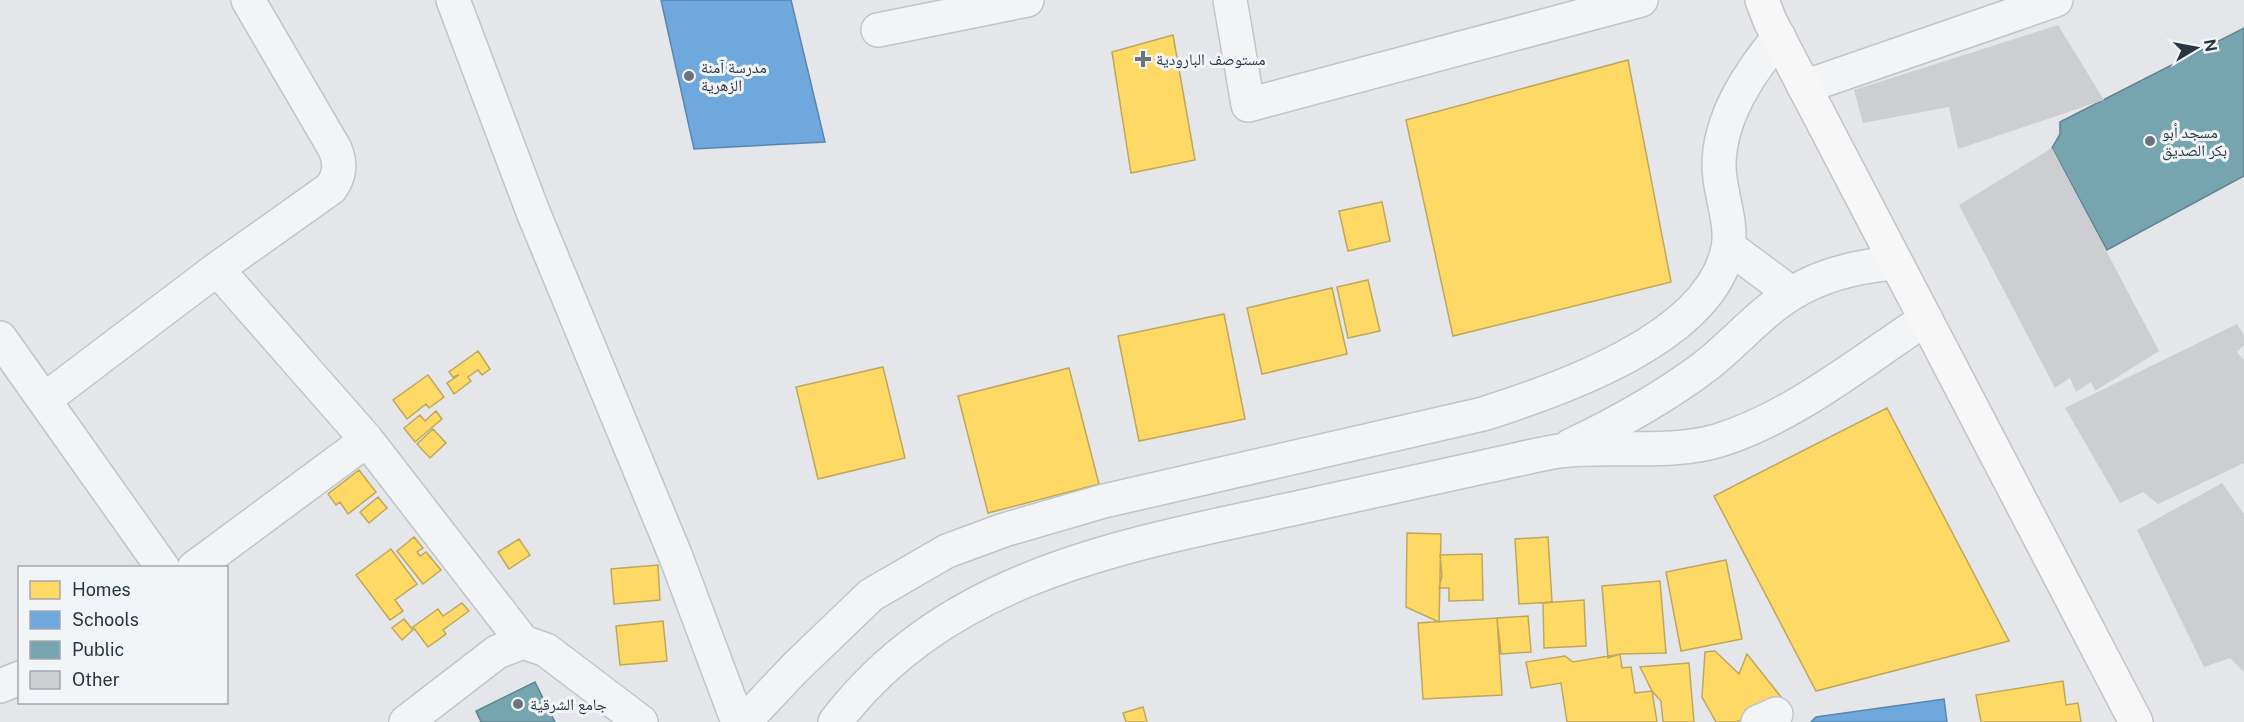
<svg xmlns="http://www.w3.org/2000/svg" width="2244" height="722" viewBox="0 0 2244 722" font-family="'Public Sans','Noto Naskh Arabic',sans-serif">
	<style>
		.homes { fill: #ffd966; stroke: #bfa85c; stroke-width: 1.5 }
		.schools { fill: #6fa8dc; stroke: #5a86ae; stroke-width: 1.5 }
		.public { fill: #76a5af; stroke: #5f838f; stroke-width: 1.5 }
		.building { fill: #ccced1 }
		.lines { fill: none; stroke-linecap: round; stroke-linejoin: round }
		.street-casing { stroke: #c2c4c7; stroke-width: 36 }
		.secondary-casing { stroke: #c2c4c7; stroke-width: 36 }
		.street { stroke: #f3f4f6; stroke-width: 33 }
		.secondary { stroke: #f7f7f7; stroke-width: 33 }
		.poi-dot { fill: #6b737d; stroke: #f2f5f8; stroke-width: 2 }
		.labels { text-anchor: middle; stroke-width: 6; stroke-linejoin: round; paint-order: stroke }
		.poi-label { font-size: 16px; fill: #2a3543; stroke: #f2f5f8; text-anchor: start }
	</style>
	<rect width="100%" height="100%" fill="#e4e6e9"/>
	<!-- homes -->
	<path class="homes" d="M1173 35 1195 160 1131 173 1112 52Z
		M1628 60 1671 282 1453 336 1406 120Z
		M1382 202 1390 241 1348 251 1339 211Z
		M1368 280 1380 331 1348 338 1337 287Z
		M1332 288 1347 354 1262 374 1247 308Z
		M1224 314 1245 419 1139 441 1118 336Z
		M478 351 490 369 482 375 478 370 468 377 471 381 454 394 447 383 459 375 453 377 449 372Z
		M883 367 905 458 818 479 796 387Z
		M1069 368 1099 484 988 513 958 396Z
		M428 375 444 397 429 408 426 404 407 419 393 400Z
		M1887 408 2009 641 1816 691 1714 496Z
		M436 411 442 419 415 442 404 428 420 415 425 421Z
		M433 429 446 443 430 458 417 444Z
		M359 470 376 492 348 514 340 502 336 505 328 494Z
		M378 497 387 508 369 523 360 512Z
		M1407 533 1441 534 1439 622 1406 607Z
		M414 537 423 548 417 552 420 556 426 552 441 570 423 584 397 551Z
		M1548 537 1552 602 1519 604 1515 539Z
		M519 539 530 555 509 569 498 552Z
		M391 549 417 584 395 600 403 611 390 620 356 575Z
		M1482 554 1483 600 1449 601V588H1439L1442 576 1440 555Z
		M1726 560 1742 639 1681 651 1666 572Z
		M658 565 660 600 614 604 611 569Z
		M1660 581 1666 653 1620 654 1608 658 1602 586Z
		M1584 600 1586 646 1544 648 1543 603Z
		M462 603 469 611 443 630 446 634 428 647 413 627 438 609 443 616Z
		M1528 616 1531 652 1501 654 1497 618Z
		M1497 618 1502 695 1423 699 1418 623Z
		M404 619 413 630 402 640 392 628Z
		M663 621 667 661 620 665 616 626Z
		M1715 651 1739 674 1747 654 1785 702 1736 722H1716L1702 697 1705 652Z
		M1620 654 1622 668 1631 667 1635 693 1652 691 1657 722H1567L1561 683 1531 688 1526 662 1565 656 1573 662Z
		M1689 663 1694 722H1663L1661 701 1652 691 1640 667Z
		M2063 681 2066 705 2078 703 2081 722H1981L1976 695Z
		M1143 707 1147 722H1126L1123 713Z"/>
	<!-- schools -->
	<path class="schools" d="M661 0H791L825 142 694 149Z
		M1944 699 1947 722H1811L1816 717Z"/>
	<!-- public -->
	<path class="public" d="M2244 28V176L2107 250 2052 148 2060 134V122Z
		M535 682 555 722H481L476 711Z"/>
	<!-- building -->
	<path class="building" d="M2058 25 2104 100 1958 149 1949 107 1863 123 1854 90Z
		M2052 148 2159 351 2095 391 2091 382 2076 392 2070 378 2055 388 1959 205Z
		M2237 324 2244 335V345L2237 352 2244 360V463L2158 504 2143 492 2120 503 2065 408Z
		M2222 483 2244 514V672L2230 658 2204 667 2137 530Z"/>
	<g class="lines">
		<defs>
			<path id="street" d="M453 0 533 212 676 557 738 722
				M1230 0 1248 105 1641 0
				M878 30 1027 0
				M1804 87 2056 0
				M1729 247 1791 293
				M217 269 367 440 523 642
				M0 338 163 568
				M44 400 217 269 331 188C340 175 341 164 335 149L248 0
				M1570 446C1618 423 1665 397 1707 365 1736 342 1760 313 1791 294 1822 274 1859 266 1895 263
				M194 568 367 440
				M0 686 20 678
				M406 722 497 652 523 642 546 650 641 722
				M744 722 795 668 871 595 947 551 1004 530 1104 501 1483 414C1559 390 1711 338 1728 248 1733 223 1719 191 1719 166 1719 118 1749 73 1779 37
				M835 722C953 567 1142 543 1319 503 1374 491 1428 479 1483 467 1508 462 1534 455 1559 451 1613 444 1667 456 1720 440 1795 416 1860 362 1926 319
				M1758 722 1776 714"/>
			<path id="secondary" d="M1762 0 1770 21 2136 722"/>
		</defs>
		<!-- street casing -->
		<use href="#street" class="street-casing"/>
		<!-- secondary casing -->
		<use href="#secondary" class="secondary-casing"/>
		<!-- street -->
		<use href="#street" class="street"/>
		<!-- secondary -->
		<use href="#secondary" class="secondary"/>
	</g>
	<!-- markers -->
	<g class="poi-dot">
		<path d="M1140 50h6v6h6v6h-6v6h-6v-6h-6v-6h6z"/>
		<circle cx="689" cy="76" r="6"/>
		<circle cx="2150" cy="141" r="6"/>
		<circle cx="518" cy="704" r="6"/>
	</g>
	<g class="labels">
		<!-- poi labels -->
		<g class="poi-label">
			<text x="1156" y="65">مستوصف البارودية</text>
			<text x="701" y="73">مدرسة آمنة<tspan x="701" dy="18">الزهرية</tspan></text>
			<text x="2162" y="138">مسجد أبو<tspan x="2162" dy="18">بكر الصديق</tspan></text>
			<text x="530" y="710">جامع الشرقية</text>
		</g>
	</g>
	<!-- legend -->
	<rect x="18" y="566" width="210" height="138" fill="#f2f5f8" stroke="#a2a8b0" stroke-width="1.5"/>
	<rect x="30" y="581" width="30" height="18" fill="#ffd966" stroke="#a2a8b0" stroke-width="1.5"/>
	<text x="72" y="596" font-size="18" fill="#2a3543">Homes</text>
	<rect x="30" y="611" width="30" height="18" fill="#6fa8dc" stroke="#a2a8b0" stroke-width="1.5"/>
	<text x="72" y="626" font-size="18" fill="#2a3543">Schools</text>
	<rect x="30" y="641" width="30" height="18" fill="#76a5af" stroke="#a2a8b0" stroke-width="1.5"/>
	<text x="72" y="656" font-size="18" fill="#2a3543">Public</text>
	<rect x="30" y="671" width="30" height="18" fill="#ccced1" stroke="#a2a8b0" stroke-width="1.5"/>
	<text x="72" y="686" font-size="18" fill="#2a3543">Other</text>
	<!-- north arrow -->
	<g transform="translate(2196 48) rotate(80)" stroke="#f2f5f8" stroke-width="4.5" paint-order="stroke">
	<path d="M0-4.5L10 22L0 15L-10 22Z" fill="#2a3543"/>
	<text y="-9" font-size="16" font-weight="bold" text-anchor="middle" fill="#2a3543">N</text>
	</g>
</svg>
